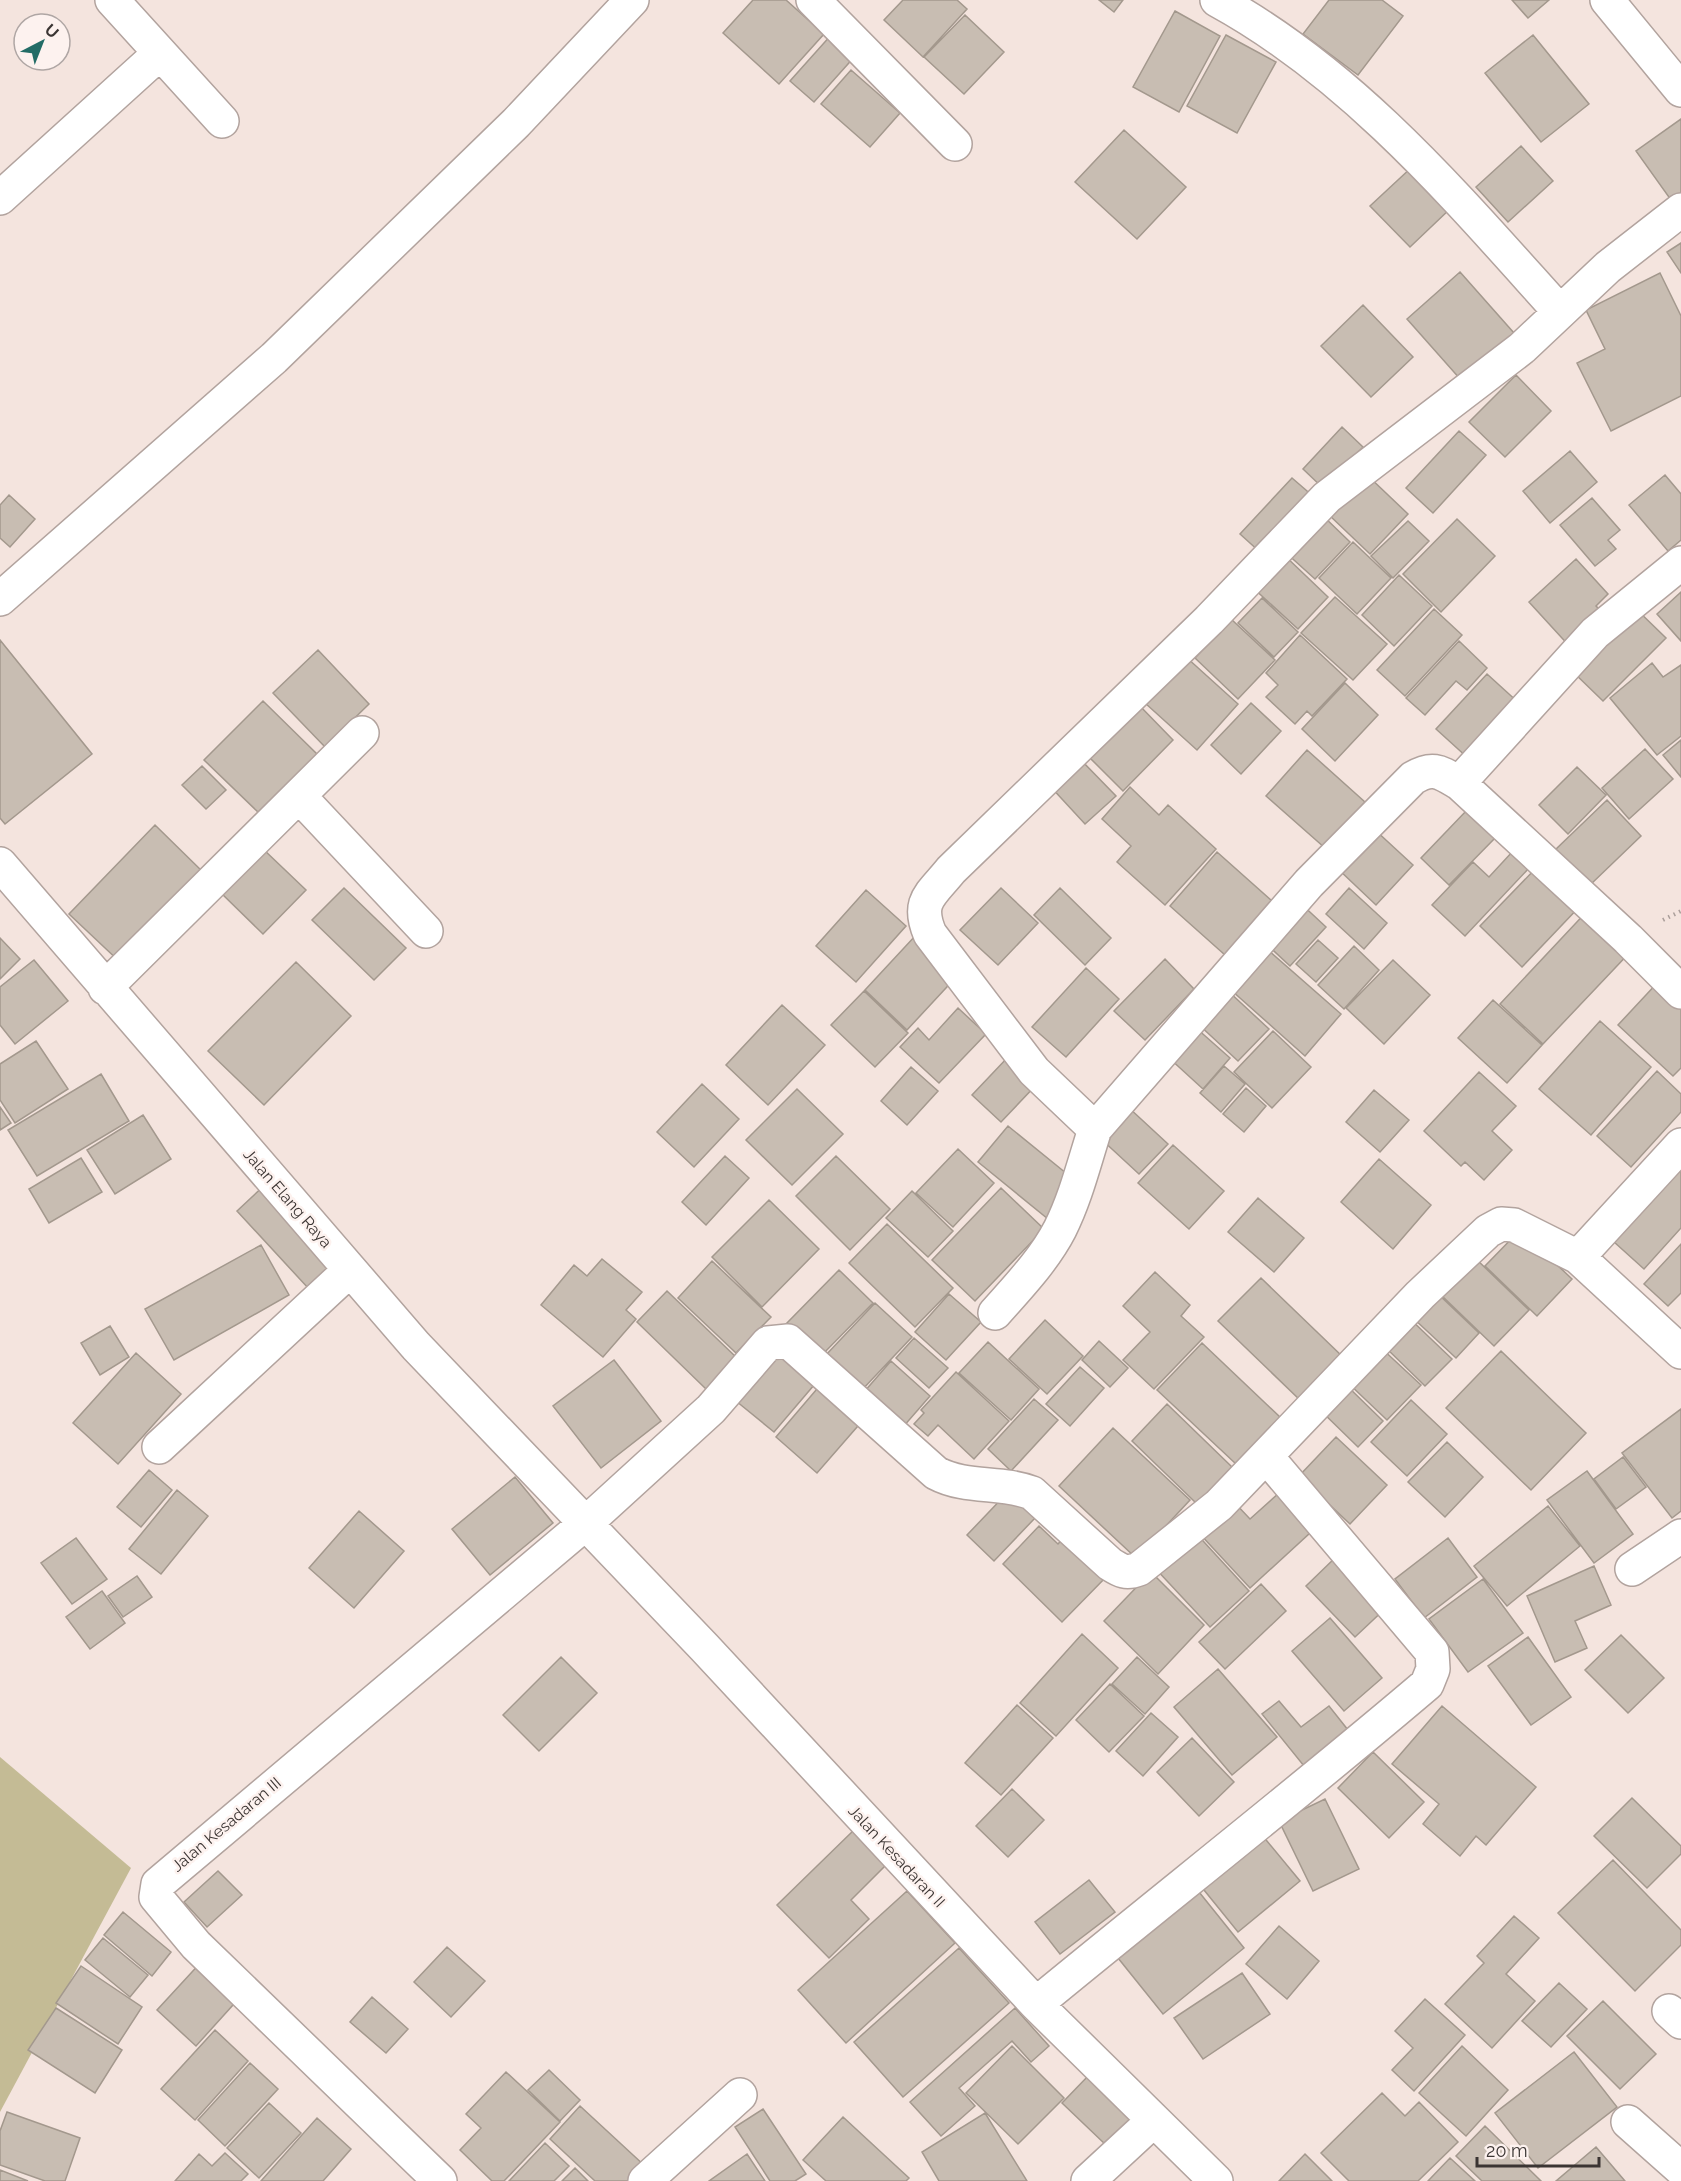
<svg xmlns="http://www.w3.org/2000/svg" width="1681" height="2181" viewBox="0 0 1681 2181" font-family="Raleway,sans-serif">
	<style>
		.green { fill: #c4bb95 }
		.building { fill: #c8bdb2; stroke: #a3988d; stroke-width: 1.5 }
		.lines { fill: none; stroke-linecap: round; stroke-linejoin: round }
		.minor-casing { stroke: #b2a39e; stroke-width: 36 }
		.path { stroke: #aa9e9a; stroke-width: 4; stroke-dasharray: 1.5 4.5; stroke-linecap: butt }
		.minor { stroke: #fff; stroke-width: 33 }
		.labels { text-anchor: middle; stroke-width: 5; stroke-linejoin: round; paint-order: stroke }
		.street-label { font-size: 16px; fill: #3b3533; stroke: #fdf2ef }
	</style>
	<rect width="100%" height="100%" fill="#f4e4de"/>
	<!-- green -->
	<path class="green" d="M0 1757 131 1868 0 2112Z"/>
	<!-- building -->
	<path class="building" d="M753 0H786L824 34 779 84 723 33Z
		M903 0H957L967 9 923 57 884 20Z
		M1099 0H1123L1114 12Z
		M1329 0H1382L1403 16 1358 75 1303 34Z
		M1512 0H1549L1528 18Z
		M1175 11 1220 36 1179 112 1133 87Z
		M965 15 1004 52 964 94 924 57Z
		M832 34 856 55 814 102 790 81Z
		M1226 35 1276 62 1237 133 1187 106Z
		M1533 35 1589 104 1541 142 1485 73Z
		M851 70 900 113 870 147 821 104Z
		M1681 119V203L1676 207 1636 151Z
		M1124 130 1186 187 1137 239 1075 182Z
		M1521 146 1553 181 1508 222 1476 187Z
		M1413 166 1452 207 1410 247 1370 206Z
		M1681 243V273L1667 252Z
		M1460 272 1514 333 1461 380 1407 319Z
		M1660 273 1681 316V396L1611 431 1577 363 1605 349 1586 310Z
		M1363 305 1413 357 1371 397 1321 346Z
		M1516 375 1551 411 1505 457 1469 422Z
		M1342 427 1363 447 1324 489 1303 469Z
		M1459 431 1486 455 1433 513 1406 488Z
		M1570 451 1597 482 1550 523 1523 491Z
		M1366 474 1408 514 1370 554 1328 514Z
		M1665 475 1681 494V540L1668 551 1629 505Z
		M1292 478 1314 497 1261 553 1240 534Z
		M9 495 35 519 10 547 0 538V505Z
		M1592 498 1620 530 1608 540 1616 549 1595 566 1560 525Z
		M1320 513 1350 542 1315 579 1284 551Z
		M1457 519 1495 556 1441 612 1403 574Z
		M1408 521 1429 541 1393 578 1371 556Z
		M1353 542 1391 578 1357 614 1319 578Z
		M1283 554 1328 597 1298 629 1251 586Z
		M1576 559 1608 594 1596 606 1607 617 1572 649 1529 602Z
		M1399 575 1432 606 1394 646 1362 615Z
		M1681 592V641L1657 614Z
		M1335 597 1387 644 1353 680 1301 633Z
		M1262 598 1298 632 1274 657 1238 623Z
		M1632 605 1666 638 1603 701 1570 669Z
		M1434 609 1462 635 1405 696 1377 670Z
		M1231 619 1275 660 1238 699 1195 658Z
		M1300 635 1347 679 1312 716 1307 711 1295 724 1266 697 1278 685 1266 673Z
		M0 640 92 754 5 824 0 818Z
		M1459 641 1487 668 1467 690 1456 681 1425 715 1406 698Z
		M318 650 369 704 325 747 273 693Z
		M1186 657 1238 704 1197 750 1145 703Z
		M1652 663 1663 677 1681 665V736L1657 755 1610 698Z
		M1487 674 1520 704 1469 759 1436 729Z
		M1345 683 1378 715 1335 761 1302 729Z
		M263 701 317 754 259 813 204 760Z
		M1251 703 1281 731 1241 774 1211 745Z
		M1138 704 1173 740 1123 791 1087 755Z
		M1681 740V777L1663 755Z
		M1645 749 1673 779 1629 819 1602 788Z
		M1307 750 1365 802 1325 848 1266 796Z
		M1080 759 1116 796 1085 824 1050 786Z
		M202 766 226 790 206 809 182 785Z
		M1577 767 1606 795 1568 834 1539 805Z
		M1130 787 1159 815 1168 805 1216 849 1165 905 1117 862 1131 846 1102 819Z
		M1607 800 1641 836 1589 886 1555 850Z
		M1467 810 1496 837 1449 885 1421 858Z
		M155 825 207 876 122 964 69 914Z
		M1374 829 1413 865 1376 905 1337 868Z
		M262 848 306 890 263 934 220 892Z
		M1513 851 1530 867 1465 936 1432 905 1473 862 1489 877Z
		M1217 852 1272 901 1225 955 1170 906Z
		M1539 865 1581 905 1522 967 1480 926Z
		M344 888 406 948 374 980 312 920Z
		M1001 888 1038 923 998 965 960 930Z
		M1060 888 1111 938 1085 965 1034 915Z
		M1349 888 1387 923 1364 949 1326 914Z
		M866 890 906 926 856 982 816 946Z
		M1297 900 1326 927 1290 966 1261 939Z
		M1590 908 1633 949 1543 1044 1500 1004Z
		M916 935 958 975 907 1030 865 990Z
		M0 938 20 959 0 979Z
		M1318 940 1338 958 1316 982 1296 964Z
		M1354 946 1379 970 1344 1009 1318 985Z
		M1267 949 1341 1014 1305 1056 1231 990Z
		M1165 959 1194 989 1145 1040 1114 1011Z
		M34 960 68 1001 15 1044 0 1025V987Z
		M1393 960 1430 995 1384 1044 1346 1008Z
		M296 962 351 1016 264 1105 208 1051Z
		M1086 968 1119 999 1066 1057 1032 1027Z
		M1659 981 1681 1000V1068L1673 1076 1618 1025Z
		M1227 990 1269 1029 1238 1061 1197 1023Z
		M864 991 908 1033 875 1067 831 1025Z
		M1493 1000 1542 1045 1507 1083 1458 1038Z
		M782 1005 825 1045 768 1105 726 1065Z
		M958 1008 986 1034 939 1083 900 1047 918 1028 929 1040Z
		M1600 1021 1651 1067 1591 1135 1539 1089Z
		M1195 1027 1230 1058 1203 1089 1168 1057Z
		M1273 1031 1311 1067 1272 1108 1234 1072Z
		M36 1041 68 1089 15 1123 0 1100V1064Z
		M1008 1057 1037 1084 1001 1122 972 1095Z
		M1224 1066 1245 1084 1221 1112 1200 1093Z
		M911 1067 938 1091 907 1125 881 1101Z
		M1657 1071 1681 1094V1112L1631 1167 1597 1136Z
		M1479 1072 1516 1106 1492 1131 1512 1150 1484 1180 1465 1162 1461 1166 1424 1131Z
		M101 1074 129 1121 37 1176 8 1130Z
		M702 1084 739 1119 694 1167 657 1132Z
		M1246 1088 1266 1106 1244 1132 1223 1114Z
		M797 1089 843 1134 792 1185 746 1140Z
		M1374 1090 1409 1120 1380 1152 1346 1122Z
		M0 1107 11 1123 0 1130Z
		M1128 1107 1168 1144 1139 1174 1100 1138Z
		M143 1115 171 1159 115 1194 87 1150Z
		M1008 1126 1077 1182 1048 1219 978 1162Z
		M1173 1145 1224 1191 1189 1229 1138 1183Z
		M958 1149 994 1183 953 1227 916 1193Z
		M1681 1152V1228L1644 1269 1603 1232Z
		M725 1156 749 1178 706 1225 682 1202Z
		M836 1156 890 1209 850 1250 796 1196Z
		M81 1158 102 1192 49 1223 29 1189Z
		M1379 1159 1431 1205 1393 1249 1341 1202Z
		M268 1182 340 1260 309 1289 237 1211Z
		M1001 1188 1044 1229 975 1301 932 1260Z
		M912 1191 953 1231 928 1257 886 1218Z
		M1258 1198 1304 1238 1274 1272 1228 1232Z
		M769 1200 819 1249 762 1307 712 1257Z
		M887 1224 953 1288 915 1327 849 1263Z
		M1520 1230 1572 1279 1537 1316 1485 1266Z
		M1681 1244V1293L1668 1306 1644 1284Z
		M261 1245 289 1295 174 1360 145 1309Z
		M1474 1257 1529 1310 1494 1346 1440 1294Z
		M602 1259 642 1292 626 1310 636 1319 603 1357 541 1305 574 1265 587 1276Z
		M712 1261 771 1317 736 1353 678 1298Z
		M839 1270 873 1303 819 1358 785 1325Z
		M1155 1272 1190 1305 1181 1316 1204 1337 1154 1389 1123 1360 1150 1332 1123 1306Z
		M1261 1278 1344 1358 1302 1402 1218 1321Z
		M667 1291 737 1358 707 1390 637 1322Z
		M1436 1292 1479 1333 1456 1358 1412 1317Z
		M949 1294 981 1322 946 1360 915 1332Z
		M875 1303 912 1337 861 1391 825 1356Z
		M1407 1316 1452 1359 1425 1386 1381 1343Z
		M1045 1320 1083 1356 1047 1394 1009 1359Z
		M110 1326 129 1357 100 1375 81 1343Z
		M914 1338 948 1368 929 1388 896 1358Z
		M1099 1341 1128 1368 1110 1387 1082 1360Z
		M988 1342 1039 1389 1011 1420 959 1373Z
		M1202 1343 1280 1417 1236 1464 1157 1390Z
		M782 1346 820 1378 774 1432 736 1401Z
		M1379 1346 1421 1385 1387 1420 1346 1381Z
		M1501 1351 1586 1433 1531 1490 1446 1408Z
		M136 1353 181 1394 118 1464 73 1423Z
		M614 1360 661 1421 601 1468 553 1406Z
		M891 1361 930 1396 903 1427 864 1392Z
		M1080 1367 1104 1388 1070 1426 1046 1404Z
		M956 1372 1009 1421 974 1459 938 1425 928 1436 914 1424 924 1413 921 1410Z
		M1341 1380 1383 1421 1358 1447 1316 1406Z
		M822 1383 864 1419 817 1473 776 1437Z
		M1034 1399 1058 1420 1011 1471 988 1449Z
		M1411 1400 1447 1434 1407 1476 1371 1442Z
		M1167 1404 1232 1467 1197 1504 1132 1441Z
		M1681 1409V1511L1672 1518 1622 1453Z
		M1113 1428 1190 1500 1136 1558 1059 1486Z
		M1336 1437 1387 1485 1350 1524 1299 1476Z
		M1447 1442 1483 1477 1445 1517 1408 1482Z
		M1623 1457 1646 1487 1616 1509 1594 1479Z
		M149 1470 172 1490 141 1527 117 1507Z
		M1587 1471 1633 1534 1594 1563 1547 1500Z
		M515 1477 553 1523 490 1575 452 1529Z
		M1288 1485 1322 1522 1250 1588 1199 1533 1234 1502 1250 1519Z
		M177 1490 208 1516 161 1574 129 1549Z
		M1008 1492 1035 1518 994 1561 967 1535Z
		M1548 1506 1580 1546 1507 1606 1474 1566Z
		M359 1511 404 1551 354 1608 309 1568Z
		M1039 1526 1058 1544 1067 1534 1108 1575 1062 1622 1003 1564Z
		M1193 1530 1249 1591 1210 1627 1154 1567Z
		M76 1538 107 1579 72 1604 41 1563Z
		M1448 1538 1477 1577 1424 1618 1395 1579Z
		M1339 1554 1389 1605 1355 1637 1306 1586Z
		M1594 1566 1611 1605 1575 1621 1587 1648 1555 1662 1527 1596Z
		M1151 1572 1204 1625 1158 1674 1104 1621Z
		M137 1576 152 1597 123 1617 108 1596Z
		M1483 1579 1523 1633 1468 1672 1429 1619Z
		M1261 1584 1286 1611 1225 1669 1199 1642Z
		M102 1591 125 1623 90 1649 66 1617Z
		M1330 1618 1382 1678 1344 1711 1292 1651Z
		M1082 1634 1118 1668 1056 1736 1020 1703Z
		M1621 1635 1664 1678 1628 1713 1585 1670Z
		M1528 1637 1571 1697 1531 1725 1488 1666Z
		M561 1657 597 1693 539 1751 503 1715Z
		M1137 1657 1169 1687 1145 1714 1112 1684Z
		M1218 1669 1277 1737 1232 1775 1174 1707Z
		M1110 1684 1144 1716 1109 1752 1076 1720Z
		M1279 1701 1301 1727 1329 1706 1348 1730 1304 1766 1262 1714Z
		M1017 1705 1053 1738 1001 1795 965 1763Z
		M1442 1706 1536 1787 1486 1845 1476 1836 1460 1856 1423 1824 1439 1804 1392 1764Z
		M1151 1713 1178 1737 1143 1776 1116 1751Z
		M1192 1738 1234 1782 1199 1816 1157 1772Z
		M1373 1752 1424 1802 1389 1838 1338 1788Z
		M1012 1789 1044 1820 1008 1857 976 1826Z
		M1632 1798 1681 1846V1854L1647 1888 1594 1836Z
		M1325 1799 1359 1869 1313 1891 1279 1821Z
		M856 1828 889 1862 851 1900 869 1919 829 1958 777 1905Z
		M1262 1835 1300 1881 1238 1932 1200 1885Z
		M1613 1860 1681 1930V1945L1635 1991 1558 1913Z
		M218 1871 242 1895 207 1927 184 1902Z
		M1089 1880 1115 1912 1060 1954 1035 1922Z
		M1191 1882 1244 1948 1163 2014 1110 1948Z
		M907 1891 955 1943 846 2043 798 1990Z
		M123 1912 171 1952 152 1976 104 1935Z
		M1514 1916 1539 1938 1506 1974 1535 2001 1492 2048 1445 2004 1484 1963 1477 1956Z
		M1279 1926 1319 1961 1287 1999 1246 1964Z
		M103 1938 148 1975 130 1997 85 1960Z
		M447 1947 485 1981 451 2017 414 1982Z
		M959 1948 1009 2003 903 2097 854 2042Z
		M203 1960 242 1995 196 2046 157 2010Z
		M81 1966 142 2007 118 2044 56 2003Z
		M1242 1973 1270 2014 1203 2059 1174 2018Z
		M1559 1983 1587 2009 1551 2047 1522 2021Z
		M372 1997 408 2029 386 2053 350 2022Z
		M1425 1999 1465 2035 1414 2091 1392 2070 1413 2048 1395 2031Z
		M1603 2001 1656 2054 1620 2089 1567 2036Z
		M56 2008 122 2050 95 2093 28 2050Z
		M1015 2008 1049 2046 1031 2062 1012 2041 959 2088 975 2106 941 2136 910 2102Z
		M215 2030 248 2061 195 2120 161 2089Z
		M1012 2046 1064 2098 1018 2144 966 2093Z
		M1462 2046 1508 2090 1466 2136 1419 2093Z
		M1574 2052 1617 2107 1538 2168 1495 2113Z
		M250 2063 278 2089 225 2146 198 2120Z
		M549 2070 580 2100 560 2121 528 2090Z
		M506 2072 560 2122 504 2181H492L460 2150 481 2128 466 2114Z
		M1089 2075 1133 2117 1107 2146 1062 2103Z
		M1382 2093 1405 2116 1419 2102 1458 2142 1418 2181H1349L1321 2153Z
		M269 2103 301 2133 259 2178 227 2148Z
		M580 2106 646 2167 633 2181H595L550 2139Z
		M763 2109 806 2174 795 2181H770L735 2127Z
		M7 2112 80 2138 65 2181H45L0 2165V2131Z
		M985 2113 1027 2181H939L922 2152Z
		M843 2117 909 2178 906 2181H826L803 2160Z
		M317 2118 351 2149 323 2181H261Z
		M1485 2126 1541 2181H1482L1456 2156Z
		M545 2143 569 2166 554 2181H509Z
		M1596 2147 1625 2181H1556Z
		M225 2153 248 2174 241 2181H175L199 2154 212 2166Z
		M747 2154 765 2181H709Z
		M1305 2154 1332 2181H1279Z
		M1450 2158 1475 2181H1428Z
		M575 2168 588 2181H562Z
		M0 2170 28 2181H0Z"/>
	<g class="lines">
		<defs>
			<path id="minor" d="M112 0 222 121
				M813 0 955 144
				M1217 0C1354 75 1457 198 1560 312
				M1607 0 1681 90
				M0 198 160 53
				M1681 210 1608 267 1522 348 1327 497 1209 620 951 870C931 895 916 901 930 934L1034 1071 1095 1129 1309 883 1413 778C1433 766 1440 772 1459 783L1628 939 1681 992
				M0 599 274 358 516 123 632 0
				M1459 783 1595 633 1681 563
				M300 797 426 931
				M0 864 416 1346 704 1647 1036 2004 1216 2181
				M105 988 362 733
				M1578 1257 1681 1145
				M995 1313C1018 1287 1044 1260 1060 1229 1076 1197 1084 1163 1095 1129
				M159 1447 350 1270
				M1632 1569 1681 1536
				M1036 2004C1166 1897 1299 1793 1427 1684L1433 1669 1432 1652 1266 1456
				M1669 2011 1681 2022
				M1628 2122 1681 2169
				M440 2181 196 1945 156 1897 158 1884 586 1523 711 1409 768 1343 788 1341 936 1473C966 1489 1001 1481 1032 1493L1110 1564C1121 1571 1126 1574 1139 1569L1219 1505 1420 1295 1488 1231 1501 1224 1514 1225 1578 1257 1681 1352
				M645 2181 740 2095
				M1088 2181 1153 2121"/>
		</defs>
		<!-- minor casing -->
		<use href="#minor" class="minor-casing"/>
		<!-- path -->
		<path class="path" d="M1663 920 1681 911"/>
		<!-- minor -->
		<use href="#minor" class="minor"/>
	</g>
	<g class="labels">
		<!-- street labels -->
		<g class="street-label">
			<text transform="translate(288 1198) rotate(49)" y="6">Jalan Elang Raya</text>
			<text transform="translate(226 1824) rotate(-40)" y="6">Jalan Kesadaran III</text>
			<text transform="translate(897 1856) rotate(47)" y="6">Jalan Kesadaran II</text>
		</g>
	</g>
	<!-- north arrow -->
	<g transform="translate(42 42) rotate(42)"><circle r="28" fill="#fdf2ef" stroke="#afa6a4" stroke-width="1.5"/>
	<path d="M0-4.5L10 22L0 15L-10 22Z" fill="#236c66"/>
	<text y="-9" font-size="16" font-weight="bold" text-anchor="middle" fill="#3b3533">U</text>
	</g>
	<!-- scale -->
	<path d="M1477 2157v9h122v-9" fill="none" stroke="#3b3533" stroke-width="3"/>
	<text x="1486" y="2157" font-size="18" fill="#3b3533" stroke="#fdf2ef" stroke-width="4.5" paint-order="stroke">20 m</text>
</svg>
